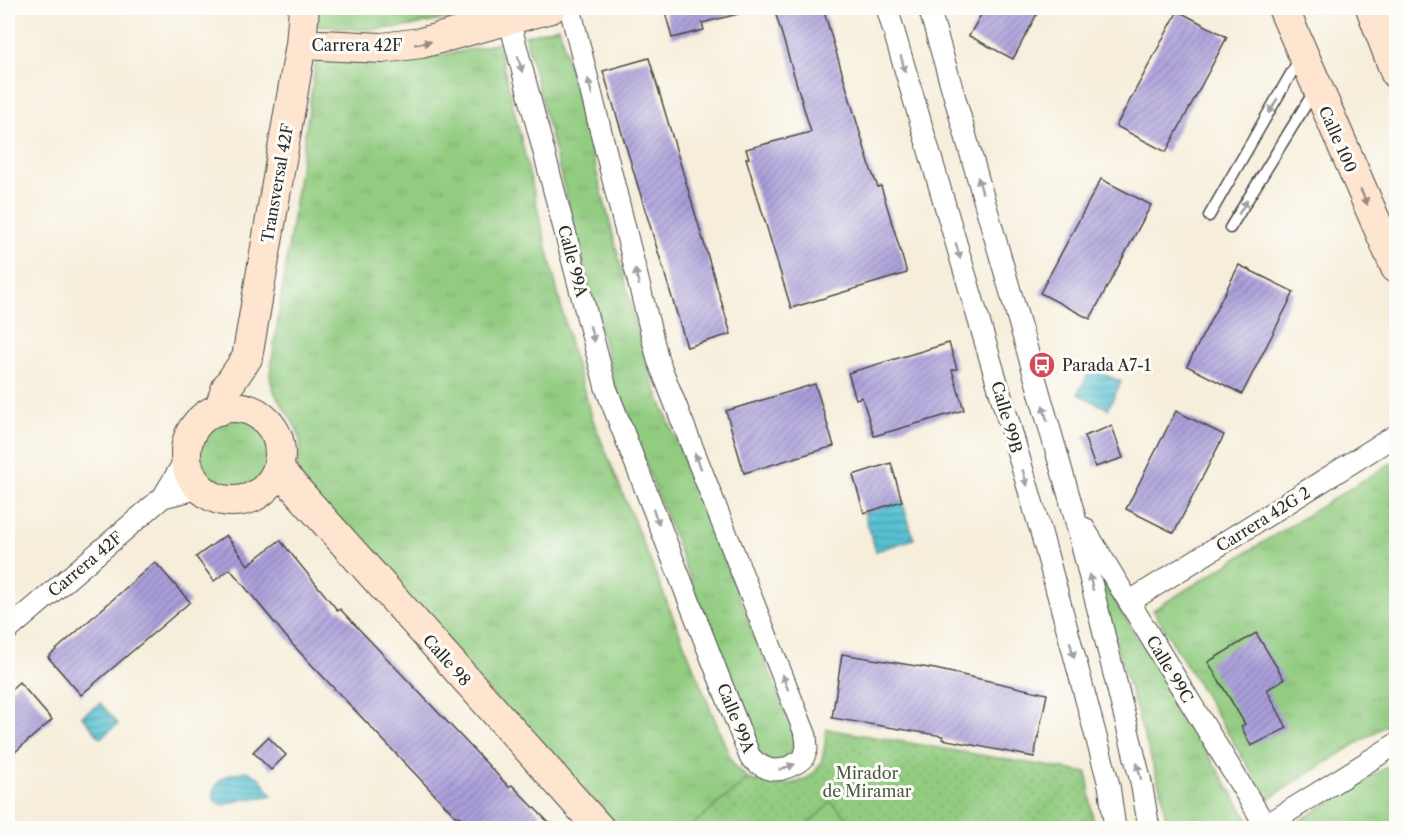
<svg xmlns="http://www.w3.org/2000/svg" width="1404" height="836" viewBox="0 0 1404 836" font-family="'Libre Caslon Text',serif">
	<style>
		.grass { fill: url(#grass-tufts); stroke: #5e7c56; stroke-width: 1.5 }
		.park { fill: url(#park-dots); stroke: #5e7c56; stroke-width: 1.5 }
		.pitch { fill: #92cc81; stroke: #5e7c56; stroke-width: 1.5 }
		.water { fill: url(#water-rules); stroke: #40767e; stroke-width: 1.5 }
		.building { fill: url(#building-hatch) }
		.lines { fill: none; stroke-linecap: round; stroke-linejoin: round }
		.lane-casing { stroke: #494845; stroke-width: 13 }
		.street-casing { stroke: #494845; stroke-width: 23 }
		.secondary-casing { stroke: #494845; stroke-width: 32 }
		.lane { stroke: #fff; stroke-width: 10 }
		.street { stroke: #fff; stroke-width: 21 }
		.secondary { stroke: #fde5d0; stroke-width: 30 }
		.oneway { fill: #94887e }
		.oneway2 { fill: #a0a0a0 }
		.labels { text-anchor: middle; stroke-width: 6; stroke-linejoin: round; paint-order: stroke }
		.street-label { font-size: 16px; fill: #2b2b2b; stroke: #fdfcf7 }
		.poi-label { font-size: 16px; fill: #2b2b2b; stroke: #fdfcf7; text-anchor: start }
		.park-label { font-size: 16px; fill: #4a5b45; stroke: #fdfcf7 }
	</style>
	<defs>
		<pattern id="grass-tufts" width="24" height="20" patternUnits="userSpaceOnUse" patternTransform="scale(1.5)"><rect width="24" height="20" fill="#92cc81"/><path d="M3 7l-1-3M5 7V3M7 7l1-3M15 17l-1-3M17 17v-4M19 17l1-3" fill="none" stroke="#7eaf70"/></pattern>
		<pattern id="park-dots" width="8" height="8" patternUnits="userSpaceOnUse" patternTransform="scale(1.5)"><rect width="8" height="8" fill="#92cc81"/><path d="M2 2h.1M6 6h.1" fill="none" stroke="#7eaf70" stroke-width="1.8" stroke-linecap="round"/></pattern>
		<pattern id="water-rules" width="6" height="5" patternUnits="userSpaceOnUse" patternTransform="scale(1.5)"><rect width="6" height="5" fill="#56c1d2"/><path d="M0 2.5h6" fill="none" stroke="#479dab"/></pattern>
		<pattern id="building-hatch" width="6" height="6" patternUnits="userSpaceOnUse" patternTransform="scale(1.5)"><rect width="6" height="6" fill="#aa9eda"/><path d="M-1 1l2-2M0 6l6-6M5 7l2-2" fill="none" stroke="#8b81b1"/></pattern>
	</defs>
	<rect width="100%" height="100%" fill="#fdfcf7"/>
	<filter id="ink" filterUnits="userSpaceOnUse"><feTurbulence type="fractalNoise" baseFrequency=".0167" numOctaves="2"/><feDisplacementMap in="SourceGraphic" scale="12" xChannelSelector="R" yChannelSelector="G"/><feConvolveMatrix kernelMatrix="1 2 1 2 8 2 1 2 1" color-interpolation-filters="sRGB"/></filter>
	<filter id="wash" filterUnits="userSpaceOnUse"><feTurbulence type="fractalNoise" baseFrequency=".008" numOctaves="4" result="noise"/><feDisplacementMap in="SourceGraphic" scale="24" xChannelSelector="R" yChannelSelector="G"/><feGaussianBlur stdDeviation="1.35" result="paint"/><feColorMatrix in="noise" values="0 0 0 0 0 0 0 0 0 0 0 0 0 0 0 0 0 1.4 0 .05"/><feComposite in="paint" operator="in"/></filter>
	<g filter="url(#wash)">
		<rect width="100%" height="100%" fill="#f6eedb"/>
		<!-- grass -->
		<path class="grass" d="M315 8H488C427 24 378 38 314 24Z
			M559 27 648 370 797 740C798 759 785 760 770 762L757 751 614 383 525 36Z
			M498 43 572 352 594 423 733 764 748 779 689 828H618L323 515 296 469C297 462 299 457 300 451 305 423 271 404 270 374L316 60C379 65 437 59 498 43Z
			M192 454a41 41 0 1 1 82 0a41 41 0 1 1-82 0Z
			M1396 460V719L1268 799 1153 610Z
			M1091 561 1253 828H1167L1163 798Z
			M1396 761V828H1288Z"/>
		<!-- park -->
		<path class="park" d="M827 729 1087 773 1094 828H689L748 779C771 787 809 790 821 762 825 752 825 739 827 729Z"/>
		<!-- pitch -->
		<path class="pitch" d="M831 802 858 828H804Z"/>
		<!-- water -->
		<path class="water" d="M1091 368 1121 382 1108 409 1078 394Z
			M902 501 914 539 876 551 864 513Z
			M100 703 118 724 100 738 82 716Z
			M247 771 260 778 272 796 244 799 222 805 214 800C211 779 230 773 247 771Z"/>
		<g id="blocks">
			<!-- building -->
			<path class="building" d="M664 8H741L742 13 702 23 704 30 672 38Z
				M774 8H823L871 170 878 187 881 186 907 273 791 308 746 158H749L746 149 811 132Z
				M985 8H1040L1013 59 969 36Z
				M1178 11 1227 37 1166 152 1116 126Z
				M649 58 731 334 687 347 603 71Z
				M1101 179 1151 205 1090 319 1040 293Z
				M1239 265 1294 292 1242 394 1187 366Z
				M949 343 957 369 952 370 964 410 874 436 862 397 856 399 848 373Z
				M815 384 834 446 744 473 726 411Z
				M1176 411 1224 435 1174 533 1126 509Z
				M1112 426 1123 458 1095 467 1084 436Z
				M891 463 902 501 864 513 853 475Z
				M226 535 248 565 280 540 338 611 340 609 509 787 512 785 554 828H472L459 816 457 818 293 645 230 569 214 581 196 557Z
				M155 562 190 602 81 695 48 657Z
				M1256 633 1284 679 1267 690 1287 728 1251 746 1241 726 1245 724 1208 662Z
				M842 654 935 669 1047 694 1034 757 942 739 943 736 832 718Z
				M19 682 52 720 8 758V692Z
				M268 737 286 755 271 770 253 752Z"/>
		</g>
	</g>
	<g filter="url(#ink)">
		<use href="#blocks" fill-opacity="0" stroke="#494845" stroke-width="1.5"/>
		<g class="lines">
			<defs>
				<path id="lane" d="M1209 216 1300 58
					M1230 228 1315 90"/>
				<path id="street" d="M506 8 606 388 750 757C769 775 782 773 803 759L807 749 806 736 658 360 570 8
					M887 8 1041 532 1109 785 1115 828
					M929 8 1073 510 1141 782 1149 828
					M163 497 201 488
					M1084 528 1267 828
					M1129 602 1396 435
					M8 630 163 497 187 457
					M1265 826 1396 744"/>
				<path id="secondary" d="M1283 8 1396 268
					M1371 8 1396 74
					M301 44 382 48 421 43 551 8
					M186 454a47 47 0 1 1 94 0a47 47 0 1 1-94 0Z
					M219 410 227 387 247 358 301 44 304 8
					M278 469 599 828"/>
			</defs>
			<!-- lane casing -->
			<use href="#lane" class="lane-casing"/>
			<!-- street casing -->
			<use href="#street" class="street-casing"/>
			<!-- secondary casing -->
			<use href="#secondary" class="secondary-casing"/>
			<!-- lane -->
			<use href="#lane" class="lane"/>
			<!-- street -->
			<use href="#street" class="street"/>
			<!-- secondary -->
			<use href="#secondary" class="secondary"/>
		</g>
		<!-- one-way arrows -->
		<defs><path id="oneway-solid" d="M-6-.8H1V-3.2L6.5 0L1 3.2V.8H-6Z" transform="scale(1.5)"/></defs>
		<g class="oneway">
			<use href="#oneway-solid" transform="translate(423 43) rotate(-10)"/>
			<use href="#oneway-solid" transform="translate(1364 197) rotate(66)"/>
		</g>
		<g class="oneway2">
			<use href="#oneway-solid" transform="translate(520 64) rotate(75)"/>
			<use href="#oneway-solid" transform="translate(903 64) rotate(75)"/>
			<use href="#oneway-solid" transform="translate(590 87) rotate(-104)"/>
			<use href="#oneway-solid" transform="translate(1273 106) rotate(120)"/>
			<use href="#oneway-solid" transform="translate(980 185) rotate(-106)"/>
			<use href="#oneway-solid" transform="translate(1243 207) rotate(-58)"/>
			<use href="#oneway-solid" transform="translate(958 251) rotate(74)"/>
			<use href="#oneway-solid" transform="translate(637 277) rotate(-104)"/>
			<use href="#oneway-solid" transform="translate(592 334) rotate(76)"/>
			<use href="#oneway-solid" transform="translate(1045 413) rotate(-106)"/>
			<use href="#oneway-solid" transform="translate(698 461) rotate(-112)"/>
			<use href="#oneway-solid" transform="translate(1025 478) rotate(74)"/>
			<use href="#oneway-solid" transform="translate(656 517) rotate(69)"/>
			<use href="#oneway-solid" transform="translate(1091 582) rotate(-104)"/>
			<use href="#oneway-solid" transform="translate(1072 650) rotate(75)"/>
			<use href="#oneway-solid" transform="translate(785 682) rotate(-112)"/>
			<use href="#oneway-solid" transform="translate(787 767) rotate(-19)"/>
			<use href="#oneway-solid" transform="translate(1139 771) rotate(-104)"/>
		</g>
	</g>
	<!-- icons -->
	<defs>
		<symbol id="bus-disc" viewBox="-11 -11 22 22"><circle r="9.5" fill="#d1495b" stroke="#fdfcf7"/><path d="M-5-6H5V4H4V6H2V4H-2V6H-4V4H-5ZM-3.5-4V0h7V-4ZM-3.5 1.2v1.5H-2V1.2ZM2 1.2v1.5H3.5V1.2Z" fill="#fff"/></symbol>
	</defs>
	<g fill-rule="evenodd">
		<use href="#bus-disc" x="1027" y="350" width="30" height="30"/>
	</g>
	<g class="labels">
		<!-- street labels -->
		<g class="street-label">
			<text x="357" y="51">Carrera 42F</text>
			<text transform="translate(1338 139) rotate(66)" y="6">Calle 100</text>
			<text transform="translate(277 183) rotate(-80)" y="6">Transversal 42F</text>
			<text transform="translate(573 261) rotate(75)" y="6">Calle 99A</text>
			<text transform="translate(1007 417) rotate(74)" y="6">Calle 99B</text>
			<text transform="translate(1263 519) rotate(-32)" y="6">Carrera 42G 2</text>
			<text transform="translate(85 564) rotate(-40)" y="6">Carrera 42F</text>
			<text transform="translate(447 660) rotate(48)" y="6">Calle 98</text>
			<text transform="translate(1170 669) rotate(59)" y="6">Calle 99C</text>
			<text transform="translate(736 718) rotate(68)" y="6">Calle 99A</text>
		</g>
		<!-- poi labels -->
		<g class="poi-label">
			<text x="1062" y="371">Parada A7-1</text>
		</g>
		<!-- park labels -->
		<g class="park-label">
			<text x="867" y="779">Mirador<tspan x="867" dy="18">de Miramar</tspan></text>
		</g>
	</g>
	<!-- margin -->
	<rect width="1404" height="836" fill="none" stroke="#fdfcf7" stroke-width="30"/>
</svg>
